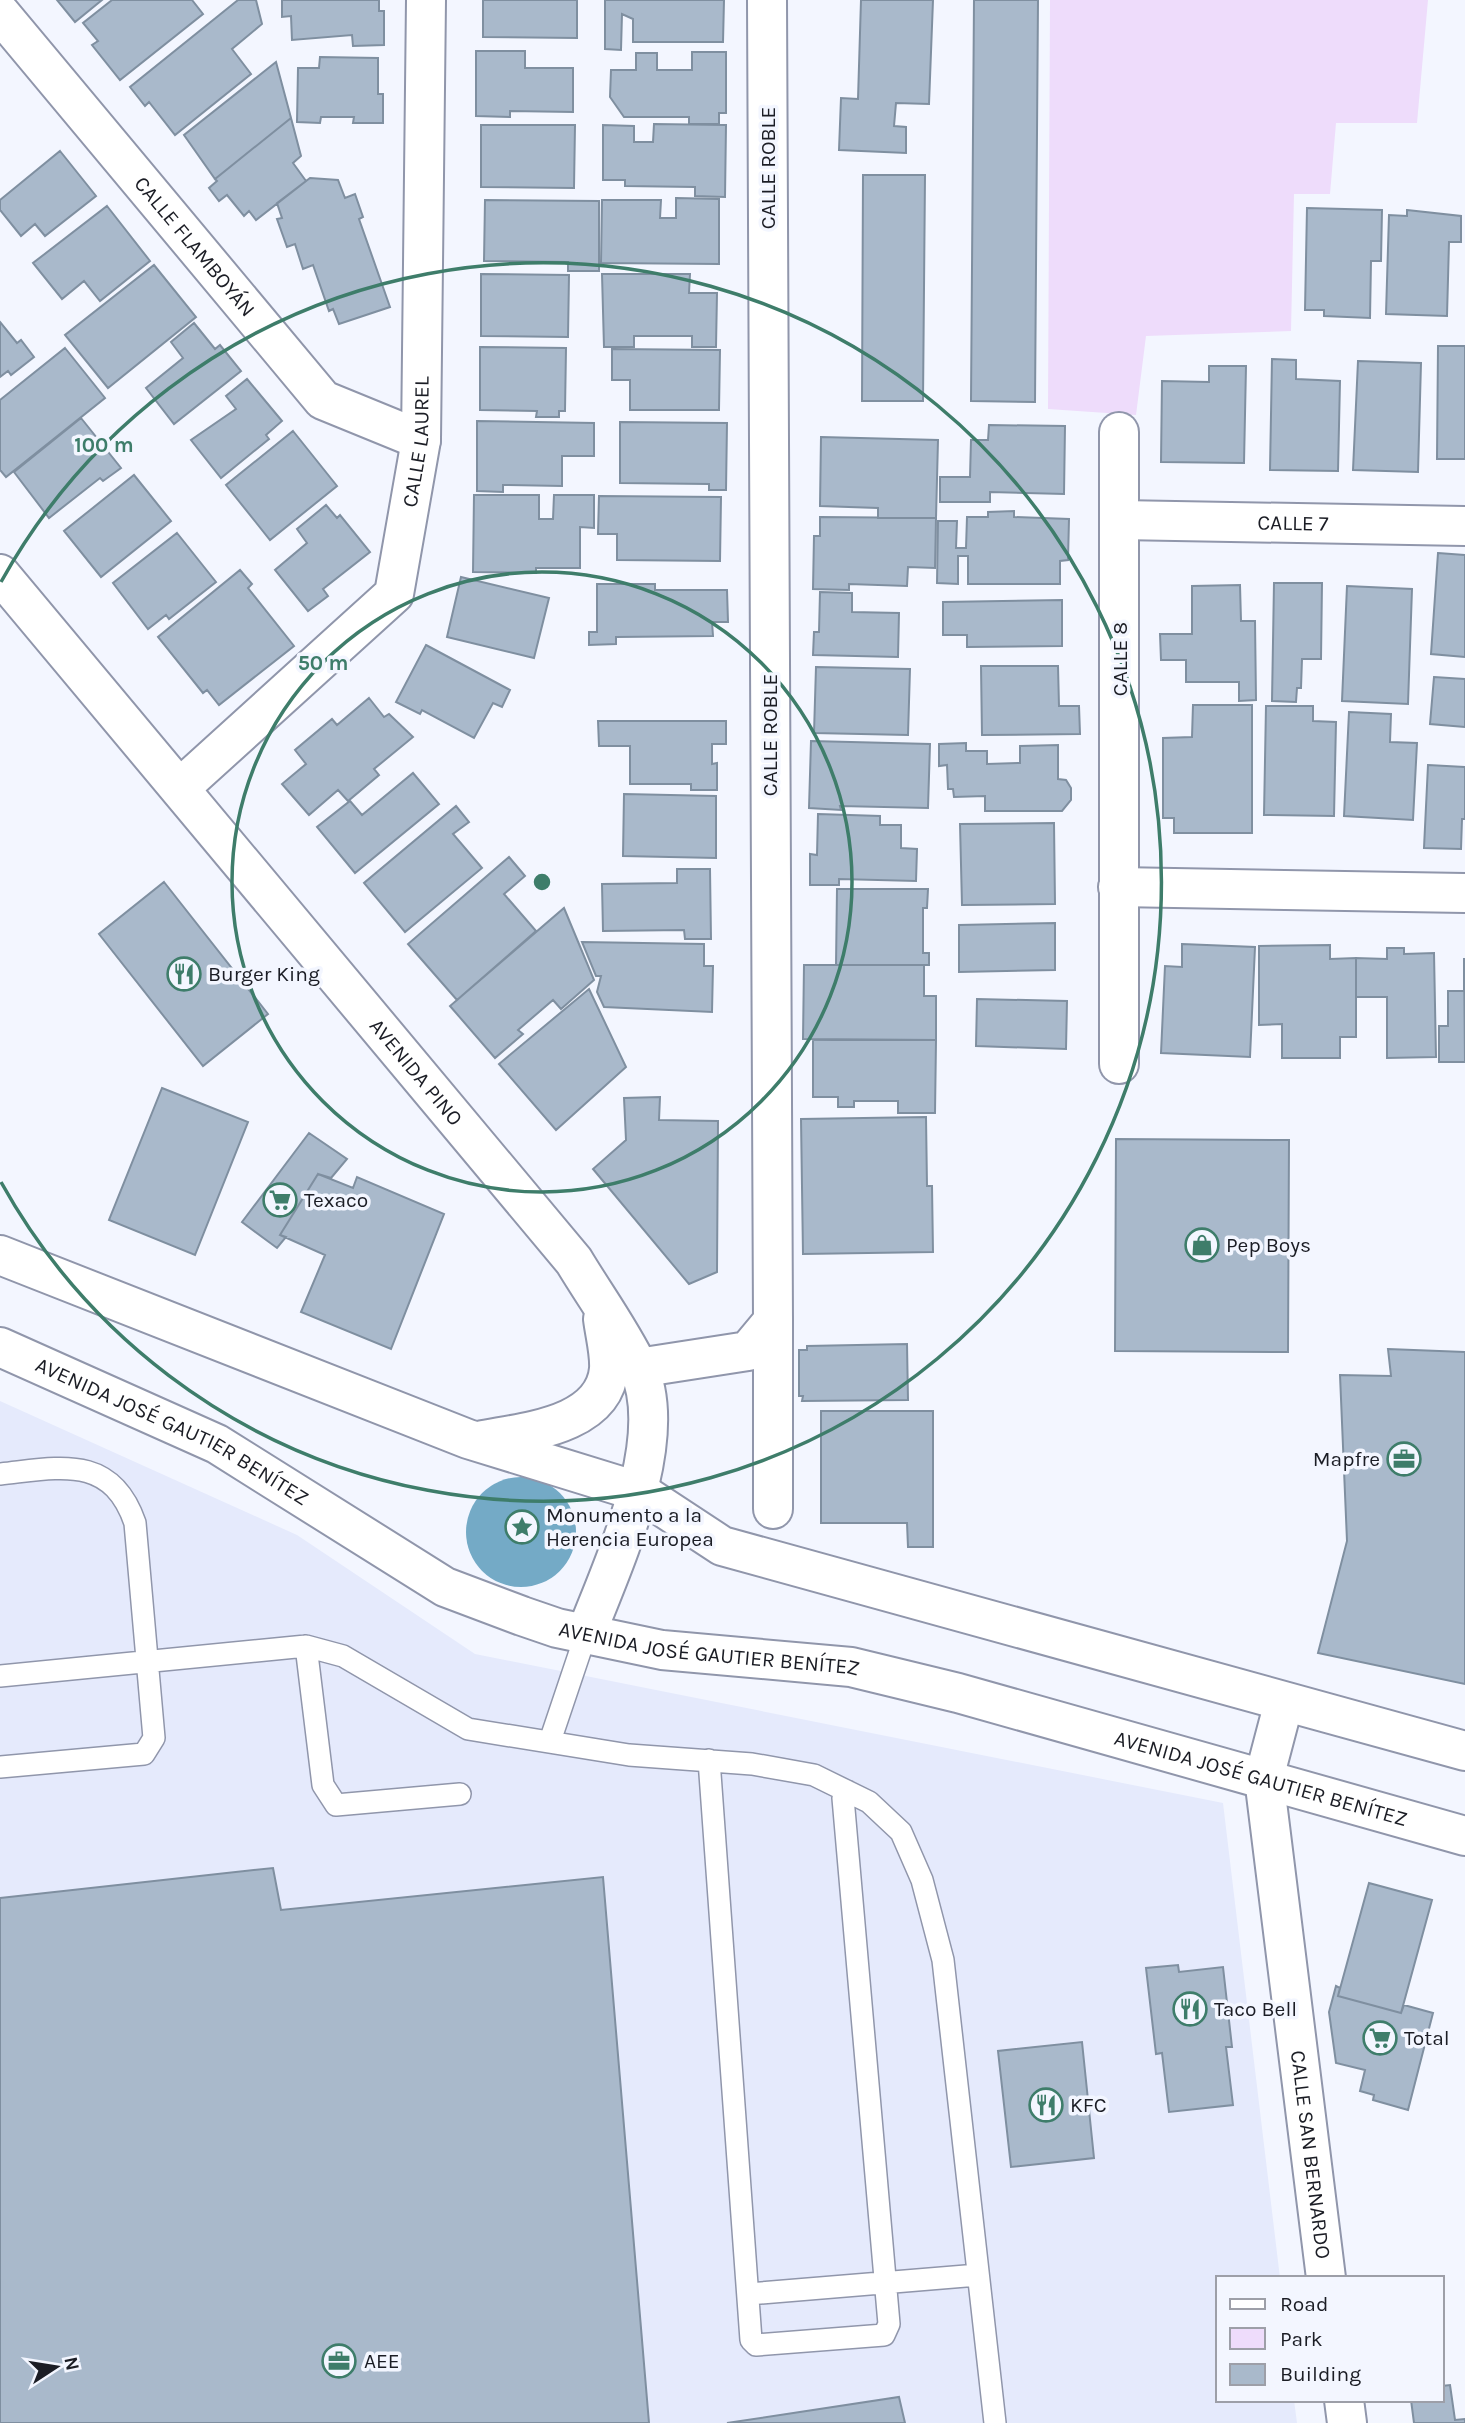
<svg xmlns="http://www.w3.org/2000/svg" width="1465" height="2423" viewBox="0 0 1465 2423" font-family="Karla,sans-serif">
	<style>
		.built { fill: #e5eafc }
		.green { fill: #eedcfb }
		.water { fill: #74aac6 }
		.building { fill: #a9b9cb; stroke: #7f8fa0; stroke-width: 2 }
		.lines { fill: none; stroke-linecap: round; stroke-linejoin: round }
		.lane-casing { stroke: #9096ab; stroke-width: 24 }
		.street-casing { stroke: #9096ab; stroke-width: 42 }
		.primary-casing { stroke: #9096ab; stroke-width: 42 }
		.lane { stroke: #fff; stroke-width: 21 }
		.street { stroke: #fff; stroke-width: 38 }
		.primary { stroke: #fff; stroke-width: 38 }
		.ring { fill: none; stroke: #3e7d6a; stroke-width: 3.5 }
		.labels { text-anchor: middle; stroke-width: 7; stroke-linejoin: round; paint-order: stroke }
		.street-label { font-size: 21px; fill: #1b1d25; stroke: #f3f6ff }
		.poi-label { font-size: 21px; fill: #1b1d25; stroke: #f3f6ff; text-anchor: start }
		.centre { fill: #3e7d6a; stroke: #f3f6ff; stroke-width: 3.5 }
		.ring-label { font-size: 21px; text-anchor: middle; font-weight: bold; fill: #3e7d6a; stroke: #f3f6ff; stroke-width: 7; stroke-linejoin: round; paint-order: stroke }
	</style>
	<rect width="100%" height="100%" fill="#f3f6ff"/>
	<!-- built -->
	<path class="built" d="M0 1401 297 1535 475 1654 1223 1803 1280 2278H1218V2400H1294L1297 2423H0Z"/>
	<!-- green -->
	<path class="green" d="M1050 0H1428L1417 123H1336L1330 194H1294L1291 331 1146 336 1136 415 1048 409Z"/>
	<!-- water -->
	<path class="water" d="M466 1532a55 55 0 1 1 110 0a55 55 0 1 1-110 0Z"/>
	<!-- building -->
	<path class="building" d="M57 0H102L75 22Z
		M112 0H192L203 14 120 80 92 45 98 41 83 23Z
		M238 0H256L262 24 232 49 251 74 175 135 149 102 145 106 130 87Z
		M282 0H379V11H384V45L353 46 352 35 292 40 291 16 282 17Z
		M483 0H577V38L483 37Z
		M605 0H724L723 42H633V19L622 14 621 50 605 49Z
		M861 0H933L929 104 896 103 894 126 906 127V153L839 150 841 98 858 99Z
		M974 0H1038L1035 402 971 401Z
		M476 51H525V68H573V112L510 111V117L476 116Z
		M692 52H726V113H719V124H689V117H624L610 97 611 70H636V53H657V70H692Z
		M320 57 378 58V94H383V123H353L354 117H321L320 123 297 122 298 68H319Z
		M276 62 291 118 215 179 184 135Z
		M291 118 301 156 293 163 306 181 256 220 249 211 244 216 227 195 219 201 209 188 217 181 215 179Z
		M654 124 726 125 725 197 695 196V187L625 186V180H603V125L634 126V142H653Z
		M481 125H575L574 188 481 187Z
		M60 151 96 196 45 236 35 224 21 236 0 210V200Z
		M863 175H925L923 401H862Z
		M310 178 338 180 345 198 355 194 363 217 359 219 390 307 339 324 333 309 329 311 313 265 303 269 295 244 287 247 277 219 282 218 277 203Z
		M676 198 719 199V264L601 263 602 200H661L660 218H676Z
		M485 200 599 201V271H568V262L484 261Z
		M107 206 150 261 100 301 84 281 62 299 33 263Z
		M1307 208 1382 210 1381 261H1371L1370 318 1324 316V310H1305Z
		M1407 210 1461 216V242H1449L1447 316 1386 314 1389 215 1407 216Z
		M154 265 196 317 108 388 65 335Z
		M481 274 569 275 568 337 481 336Z
		M602 274H690L689 293H717L716 347H692V336H634V347H604Z
		M0 322 17 343 21 340 34 357 11 375 8 371 0 377Z
		M194 323 215 349 220 345 241 371 174 424 146 388 183 358 171 342Z
		M1438 346H1465V459H1437Z
		M480 347 566 348 565 411H559V417H536L537 411 480 410Z
		M65 348 105 398 6 477 0 470V400Z
		M612 349 720 350 719 410H630V380H612Z
		M1272 359 1296 360V379L1340 381 1338 471 1270 470Z
		M1358 361 1421 363 1418 472 1353 470Z
		M1209 366H1246L1244 463 1161 462 1162 381 1209 382Z
		M247 379 282 421 266 435 269 439 221 478 191 440 236 409 226 396Z
		M81 418 121 468 103 481 100 478 49 518 14 472Z
		M477 421 594 423V456H562V486L503 485V492L477 491Z
		M620 422 727 423 726 490H709V484L620 483Z
		M989 425 1065 426 1064 494 990 492V502H940V477H970L971 440H988Z
		M293 431 337 486 270 540 226 485Z
		M821 437 938 440 936 518H878V508L820 506Z
		M134 475 171 521 101 577 64 531Z
		M474 495H539V519H553L554 495H594V528L580 527V568H536V573L473 572Z
		M599 496 721 497 720 561 617 560V534H598Z
		M326 505 337 518 340 515 370 552 323 589 328 596 308 611 275 570 307 543 297 529Z
		M1014 511V517L1069 519 1068 560 1060 561V584H968V556H958V584L937 583 938 521H957L956 548H966L967 517H988V512Z
		M820 517 936 518 935 568 908 567 907 586 849 584V590L813 589 814 536H820Z
		M177 533 216 582 169 619 166 615 148 629 113 583Z
		M1438 553 1465 555V657L1431 654Z
		M240 570 252 584 248 588 294 646 219 705 207 690 203 693 158 637Z
		M461 577 549 598 534 658 447 637Z
		M1274 583H1322L1321 659H1302L1301 688H1297L1296 702 1272 701Z
		M597 584H655V590H727L728 622H712L713 636 616 637V644L589 645V632H597Z
		M1240 585 1241 621H1255L1256 700 1239 701V682H1186V660H1161L1160 634H1192V586Z
		M1347 586 1412 589 1408 704 1342 701Z
		M820 592 852 593V612L899 613 898 657 813 655 814 632H819Z
		M1062 600V646L967 647V635H943V602Z
		M426 645 510 690 502 707 493 703 474 738 422 710 420 714 396 702Z
		M981 666H1058L1059 706H1079L1080 734 982 735Z
		M816 667 910 669 908 735 814 733Z
		M1434 677 1465 679V727L1430 724Z
		M369 698 384 717 389 714 413 737 374 769 379 775 348 801 338 790 309 815 282 784 306 764 295 750 332 719 337 725Z
		M1193 705H1252V833H1174V818H1163V738L1192 737Z
		M1266 706H1313V721L1336 722 1334 816 1264 815Z
		M1349 712 1391 714 1390 742 1417 743 1413 820 1344 816Z
		M598 721H726V744H712V764L717 763V790H691V784H630V746H599Z
		M811 741 930 744 928 808 840 806 841 810 809 808Z
		M966 743V751H987V764L1020 763V746L1058 745V779L1066 780 1071 788V800L1062 811H985V796L954 797 953 789H948L947 765 939 766V744Z
		M1428 765 1465 767V819H1462L1461 849 1424 848Z
		M413 773 439 804 355 873 317 827 350 801 362 815Z
		M624 794 716 796V858L623 856Z
		M456 806 469 822 453 834 482 868 405 932 364 883Z
		M818 814 880 816V825H901V848L917 849 916 881 839 879V885H810V854L817 855Z
		M1054 823 1055 904 962 905 960 824Z
		M509 857 525 876 504 894 536 931 457 1000 408 944Z
		M677 869H710L711 939H685L684 930 603 931 602 884 677 883Z
		M164 882 268 1014 203 1066 99 934Z
		M837 889H928L927 908H923V953H929V965H836Z
		M564 908 594 980 561 1009 553 1000 518 1030 523 1034 495 1058 450 1006Z
		M1055 923V970L959 972V925Z
		M582 942 704 944V966H713L712 1012 604 1007 597 992 601 976H596Z
		M1182 944 1255 947 1250 1057 1161 1053 1165 966 1182 967Z
		M1330 945V959L1356 958V1037H1340V1058H1282V1024L1259 1025V946Z
		M1387 948H1404V954L1434 953 1436 1057 1387 1058V997H1356V958L1387 959Z
		M1464 958 1465 1062H1439V1026H1448V991H1464Z
		M804 965H924V996H936V1040L803 1039Z
		M589 989 626 1067 556 1130 499 1064Z
		M977 999 1067 1001 1066 1049 976 1046Z
		M813 1040H936L935 1113H898V1101H854V1107H838V1097H813Z
		M162 1088 248 1122 195 1255 109 1220Z
		M660 1097 659 1120 718 1121 717 1272 689 1284 593 1169 626 1140 624 1098Z
		M926 1117 927 1186H932L933 1252 803 1254 801 1119Z
		M309 1133 347 1159 331 1178 318 1174 280 1235 286 1237 277 1248 242 1222Z
		M1116 1139 1289 1140 1288 1352 1115 1351Z
		M318 1174 353 1188 357 1177 444 1214 391 1349 301 1312 325 1255 280 1235Z
		M907 1344 908 1400 802 1401 803 1396H799V1350H807V1346Z
		M1388 1349 1465 1352V1684L1318 1653 1347 1541 1340 1375 1391 1376Z
		M821 1411H933V1547H908L907 1523H821Z
		M273 1868 281 1910 603 1877 649 2423H0V1898Z
		M1369 1883 1432 1900 1401 2013 1338 1996Z
		M1178 1965 1179 1972 1223 1967 1232 2047H1226L1233 2105 1169 2112 1162 2053 1156 2054 1146 1968Z
		M1336 1986 1340 1988 1338 1996 1401 2013 1404 2005 1433 2013 1408 2110 1373 2100 1374 2095 1360 2091 1365 2070 1336 2063 1329 2012Z
		M1082 2042 1094 2158 1011 2167 998 2051Z
		M1450 2385 1455 2420 1465 2419V2423H1414L1411 2400H1442V2386Z
		M899 2397 905 2423H727Z"/>
	<g class="lines">
		<defs>
			<path id="lane" d="M0 1474C58 1468 111 1453 135 1523L154 1738 144 1754 0 1767
				M306 1646 323 1785 336 1805 460 1794
				M0 1676 306 1646 343 1656 468 1729 629 1755 752 1764 814 1775 869 1802 901 1832 922 1880 943 1960 995 2423
				M550 1741 586 1634
				M709 1760 751 2340 756 2345 884 2335 889 2324 843 1798 847 1791
				M748 2294 978 2275"/>
			<g id="street">
				<path id="s1" d="M0 13 323 400 421 440"/>
				<path id="s2" d="M1120 520 1465 526"/>
				<path id="s3" d="M180 788 394 594 421 440 426 0"/>
				<path d="M1118 887 1465 893"/>
				<path d="M1119 1064V432"/>
				<path d="M638 1368 748 1351 773 1321 767 0"/>
				<path d="M773 1509V1321"/>
				<path id="s4" d="M1284 1702 1264 1778 1326 2278"/>
				<path d="M1344 2400 1347 2423"/>
			</g>
			<g id="primary">
				<path id="s5" d="M0 574 574 1261C595 1296 620 1330 638 1367 672 1439 613 1564 586 1634"/>
				<path d="M0 1255 468 1439 640 1492 722 1546 1465 1751"/>
				<path id="s6" d="M0 1347 217 1444 445 1587 522 1616 557 1628 662 1650 851 1667 958 1693 1465 1836"/>
				<path d="M479 1441C522 1432 604 1427 609 1369 610 1353 605 1335 603 1319"/>
			</g>
		</defs>
		<!-- lane casing -->
		<use href="#lane" class="lane-casing"/>
		<!-- street casing -->
		<use href="#street" class="street-casing"/>
		<!-- primary casing -->
		<use href="#primary" class="primary-casing"/>
		<!-- lane -->
		<use href="#lane" class="lane"/>
		<!-- street -->
		<use href="#street" class="street"/>
		<!-- primary -->
		<use href="#primary" class="primary"/>
	</g>
	<!-- distance rings -->
	<g class="ring">
		<circle cx="542" cy="882" r="310"/>
		<path d="M1 582A619 619 0 1 1 1 1182"/>
	</g>
	<!-- icons -->
	<defs>
		<symbol id="restaurant-ring" viewBox="-11 -11 22 22"><circle r="9.5" fill="#f3f6ff" stroke="#3e7d6a" stroke-width="1.5"/><path d="M-5-6h1v4h1v-4h1v4h1v-4h1v5L-1.5 .5V6h-2V.5L-5-1ZM5-6V6H3V1.5H1.5Q1.5-4 5-6Z" fill="#3e7d6a"/></symbol>
		<symbol id="supermarket-ring" viewBox="-11 -11 22 22"><circle r="9.5" fill="#f3f6ff" stroke="#3e7d6a" stroke-width="1.5"/><path d="M-6-5.5h2.5l.6 2H6L4.5 2H-2.5L-4.4-4H-6ZM-1.5 3.2a1.3 1.3 0 1 0 .1 0ZM3 3.2a1.3 1.3 0 1 0 .1 0Z" fill="#3e7d6a"/></symbol>
		<symbol id="shop-ring" viewBox="-11 -11 22 22"><circle r="9.5" fill="#f3f6ff" stroke="#3e7d6a" stroke-width="1.5"/><path d="M-5-2.5h2.3a2.7 3.5 0 0 1 5.4 0H5L5.5 6h-11ZM-1.5-2.5h3a1.5 2.3 0 0 0-3 0Z" fill="#3e7d6a"/></symbol>
		<symbol id="office-ring" viewBox="-11 -11 22 22"><circle r="9.5" fill="#f3f6ff" stroke="#3e7d6a" stroke-width="1.5"/><path d="M-6-3h4V-5.5h4V-3h4V5H-6ZM-1-4.5V-3h2v-1.5ZM-6 0V1H6V0Z" fill="#3e7d6a"/></symbol>
		<symbol id="sight-ring" viewBox="-11 -11 22 22"><circle r="9.5" fill="#f3f6ff" stroke="#3e7d6a" stroke-width="1.5"/><path d="M0-6L1.8-2.2L6-1.7L2.9 1.2L3.7 5.4L0 3.3L-3.7 5.4L-2.9 1.2L-6-1.7L-1.8-2.2Z" fill="#3e7d6a"/></symbol>
	</defs>
	<g fill-rule="evenodd">
		<use href="#restaurant-ring" x="165" y="955" width="38" height="38"/>
		<use href="#supermarket-ring" x="261" y="1181" width="38" height="38"/>
		<use href="#shop-ring" x="1183" y="1226" width="38" height="38"/>
		<use href="#office-ring" x="1385" y="1440" width="38" height="38"/>
		<use href="#sight-ring" x="503" y="1508" width="38" height="38"/>
		<use href="#restaurant-ring" x="1171" y="1990" width="38" height="38"/>
		<use href="#supermarket-ring" x="1361" y="2019" width="38" height="38"/>
		<use href="#restaurant-ring" x="1027" y="2086" width="38" height="38"/>
		<use href="#office-ring" x="320" y="2342" width="38" height="38"/>
	</g>
	<g class="labels">
		<!-- street labels -->
		<g class="street-label">
			<text transform="translate(768 168) rotate(-90)" y="7">CALLE ROBLE</text>
			<text dy="7" stroke="none"><textPath href="#s1" startOffset="304">CALLE FLAMBOYÁN</textPath></text>
			<text dy="7" stroke="none"><textPath href="#s3" startOffset="443">CALLE LAUREL</textPath></text>
			<text dy="7" stroke="none"><textPath href="#s2" startOffset="173">CALLE 7</textPath></text>
			<text transform="translate(1120 659) rotate(-90)" y="7">CALLE 8</text>
			<text transform="translate(770 735) rotate(-90)" y="7">CALLE ROBLE</text>
			<text dy="7" stroke="none"><textPath href="#s5" startOffset="649">AVENIDA PINO</textPath></text>
			<text dy="7" stroke="none"><textPath href="#s6" startOffset="192">AVENIDA JOSÉ GAUTIER BENÍTEZ</textPath></text>
			<text dy="7" stroke="none"><textPath href="#s6" startOffset="780">AVENIDA JOSÉ GAUTIER BENÍTEZ</textPath></text>
			<text dy="7" stroke="none"><textPath href="#s6" startOffset="1348">AVENIDA JOSÉ GAUTIER BENÍTEZ</textPath></text>
			<text dy="7" stroke="none"><textPath href="#s4" startOffset="458">CALLE SAN BERNARDO</textPath></text>
		</g>
		<!-- poi labels -->
		<g class="poi-label">
			<text x="208" y="981">Burger King</text>
			<text x="304" y="1207">Texaco</text>
			<text x="1226" y="1252">Pep Boys</text>
			<text x="1380" y="1466" text-anchor="end">Mapfre</text>
			<text x="546" y="1522">Monumento a la<tspan x="546" dy="24">Herencia Europea</tspan></text>
			<text x="1214" y="2016">Taco Bell</text>
			<text x="1404" y="2045">Total</text>
			<text x="1070" y="2112">KFC</text>
			<text x="364" y="2368">AEE</text>
		</g>
	</g>
	<circle cx="542" cy="882" r="10" class="centre"/>
	<g class="ring-label">
		<text x="104" y="452">100 m</text>
		<text x="323" y="670">50 m</text>
	</g>
	<!-- legend -->
	<rect x="1216" y="2276" width="228" height="126" fill="#f3f6ff" stroke="#9d9fa8" stroke-width="2"/>
	<rect x="1230" y="2299" width="35" height="10" fill="#ffffff" stroke="#9d9fa8" stroke-width="2"/>
	<text x="1280" y="2311" font-size="21" fill="#1b1d25">Road</text>
	<rect x="1230" y="2328" width="35" height="21" fill="#eedcfb" stroke="#9d9fa8" stroke-width="2"/>
	<text x="1280" y="2346" font-size="21" fill="#1b1d25">Park</text>
	<rect x="1230" y="2364" width="35" height="21" fill="#a9b9cb" stroke="#9d9fa8" stroke-width="2"/>
	<text x="1280" y="2381" font-size="21" fill="#1b1d25">Building</text>
	<!-- north arrow -->
	<g transform="translate(56 2367) rotate(78)" stroke="#f3f6ff" stroke-width="5" paint-order="stroke">
	<path d="M0-5L12 26L0 18L-12 26Z" fill="#1b1d25"/>
	<text y="-10" font-size="19" font-weight="bold" text-anchor="middle" fill="#1b1d25">N</text>
	</g>
</svg>
